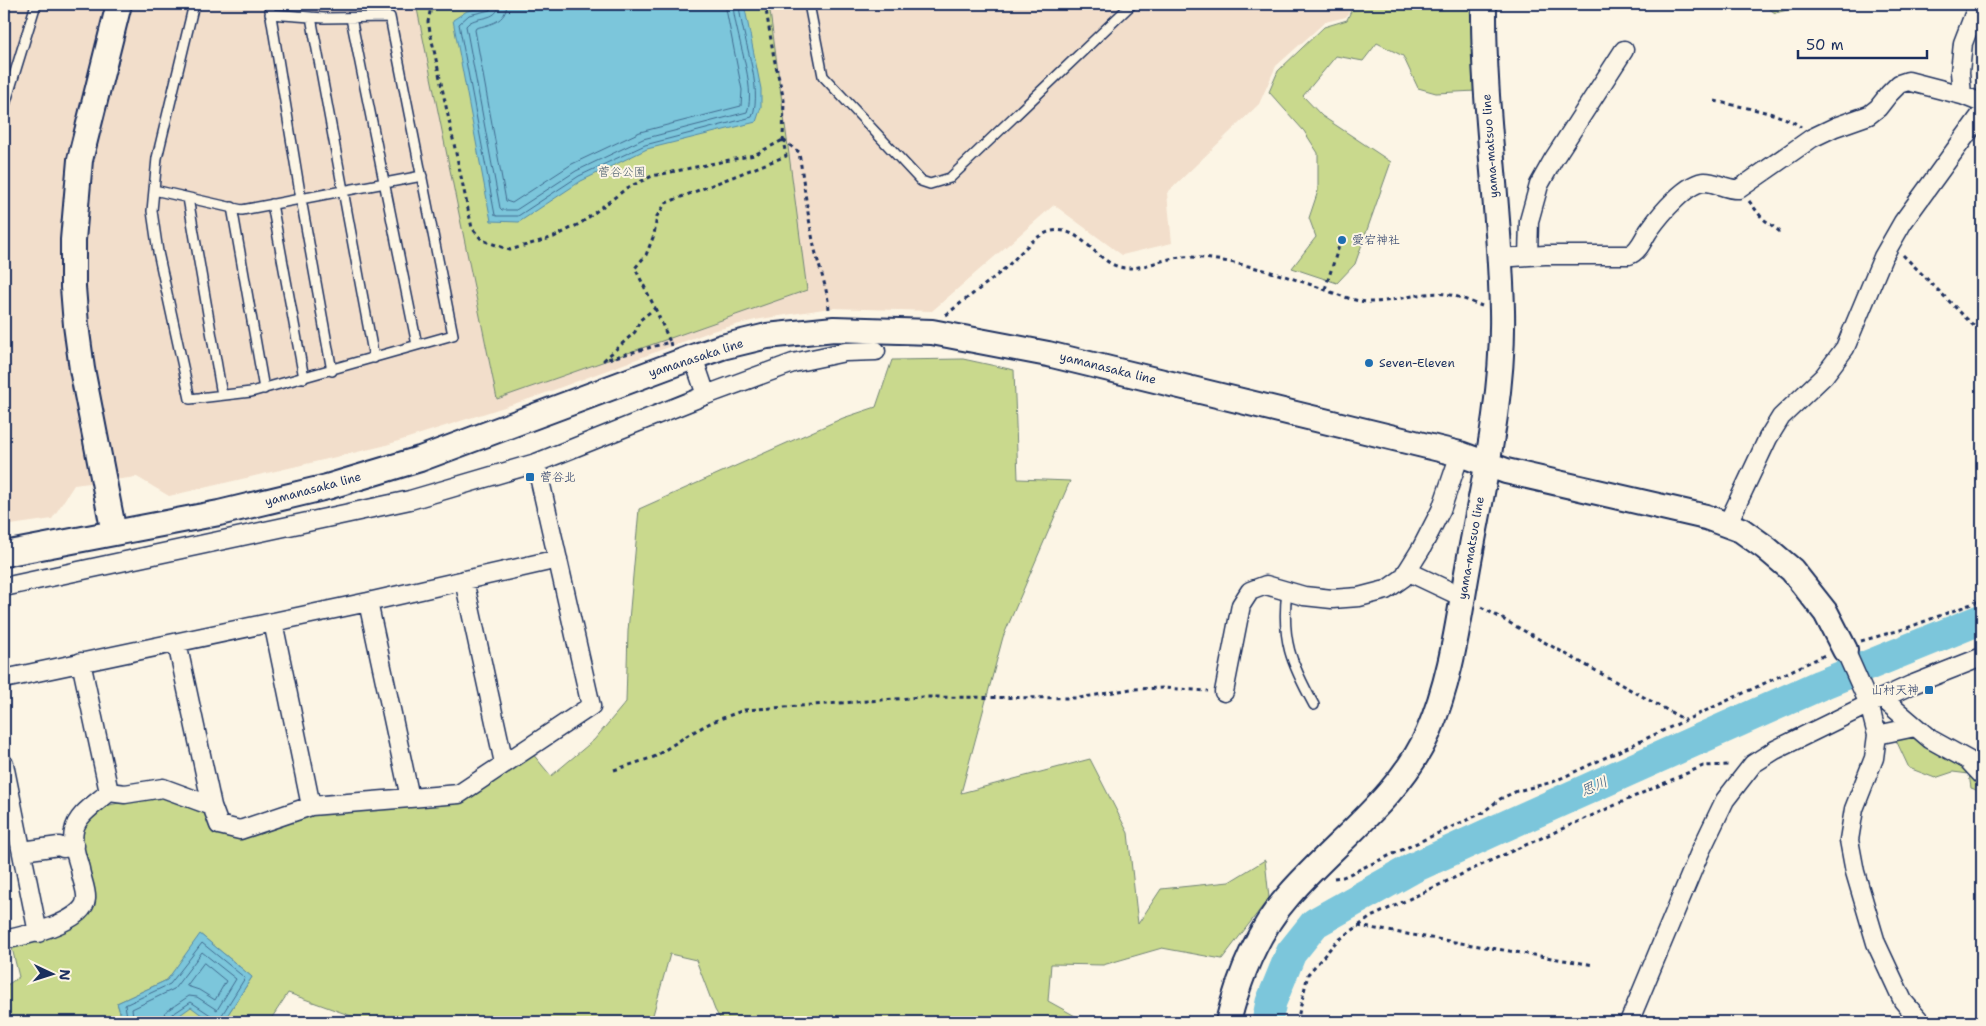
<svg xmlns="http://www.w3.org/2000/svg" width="1986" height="1026" viewBox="0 0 1986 1026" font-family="'Shantell Sans','Klee One',sans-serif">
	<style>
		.built { fill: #f2decb }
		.green { fill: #c9d98d; stroke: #728476 }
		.water { fill: #7bc6db; stroke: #558aa9 }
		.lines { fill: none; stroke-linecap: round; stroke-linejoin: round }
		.shore { stroke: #416b90; stroke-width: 1 }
		.river { stroke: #7bc6db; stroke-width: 31 }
		.lane-casing { stroke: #1b2f5e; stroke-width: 12 }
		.street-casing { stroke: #1b2f5e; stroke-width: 21 }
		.secondary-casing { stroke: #1b2f5e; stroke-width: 28 }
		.path { stroke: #1b2f5e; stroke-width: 3; stroke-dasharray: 4 4; stroke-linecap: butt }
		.lane { stroke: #fcf5e5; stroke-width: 9 }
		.street { stroke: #fcf5e5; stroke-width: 18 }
		.secondary { stroke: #fcf5e5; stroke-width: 24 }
		.poi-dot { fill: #1f6fb2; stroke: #fcf5e5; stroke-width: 2 }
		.labels { text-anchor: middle; stroke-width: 4; stroke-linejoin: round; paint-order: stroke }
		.street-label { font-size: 12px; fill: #1b2f5e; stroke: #fcf5e5 }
		.park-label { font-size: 12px; fill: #465a6a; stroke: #fcf5e5 }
		.poi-label { font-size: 12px; fill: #1b2f5e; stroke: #fcf5e5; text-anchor: start }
		.water-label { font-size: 14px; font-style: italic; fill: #33557d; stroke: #fcf5e5 }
	</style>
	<rect width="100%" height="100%" fill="#fcf5e5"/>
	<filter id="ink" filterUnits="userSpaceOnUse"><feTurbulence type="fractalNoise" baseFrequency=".02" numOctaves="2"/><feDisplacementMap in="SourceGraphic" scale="10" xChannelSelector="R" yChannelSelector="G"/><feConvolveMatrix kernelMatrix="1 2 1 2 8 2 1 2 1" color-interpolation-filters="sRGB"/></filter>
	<g filter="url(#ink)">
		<!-- built -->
		<path class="built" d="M4 4H1351L1352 7 1346 17 1325 22 1276 66 1259 104 1167 193 1172 243 1122 255 1054 205 932 311 830 308 755 320 712 331 532 398 383 446 169 496 137 477 74 485 52 519 4 526Z"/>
		<!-- green -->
		<path class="green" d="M416 4H769L807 290 497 399Z
			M1354 4H1472L1476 91 1436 93 1418 88 1403 56 1377 43 1363 61 1336 56 1303 96 1322 116 1391 162 1355 264 1337 283 1292 268 1316 237 1309 218 1318 191V153L1304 131 1269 92 1278 71 1324 27 1347 20Z
			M1763 4H1812L1775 13Z
			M963 359 1014 370 1018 479 1070 481 1003 637 961 793 1090 759 1128 833 1138 924 1161 889 1229 882 1265 860 1269 898 1222 959 1162 948 1103 965 1051 964 1048 1001 1086 1022H722L715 1010 696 960 670 954 651 1022H505L501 1020 486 1022H368L288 993 269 1022H223L252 977 201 935 167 980 117 1003 123 1022H4V987L19 977 12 948 43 941 88 913 81 836 83 825 105 806 161 794 200 808 217 832 307 814 437 803 532 753 551 776 594 740 626 702 628 631 639 509 843 418 876 407 892 360Z
			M1909 730C1931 743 1982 764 1982 792L1971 788 1969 774 1953 772 1935 778 1909 768 1895 738Z
			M191 1006 211 1022H170Z"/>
		<!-- water -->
		<path class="water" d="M499 4H744L761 89V107L756 122 647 149 581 181 519 222 491 221 453 20 467 11Z
			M200 934 252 977 223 1022H211L191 1007 170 1022H123L117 1003 167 980Z"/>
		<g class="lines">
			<!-- shore -->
			<path class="shore" d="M493 4 490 10 469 15 459 24 495 215 497 216H518L579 176 645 145 752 117C764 87 741 37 739 4
				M499 4C498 23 475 14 466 26L500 208 502 210H516L576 171 643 139 747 112C757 87 734 32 733 4
				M507 4C506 22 491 24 476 28L475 30 506 201 512 203 572 164 640 132 741 106 742 90 725 4
				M204 963 226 981 215 1000 199 990 187 986Z
				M128 1022 125 1005 170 984 202 943 245 978 220 1018 219 1022
				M134 1022 132 1009 174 989 202 952 236 979 217 1010 197 997 189 996 165 1012 162 1022
				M168 1022 170 1016 191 1002 212 1016 214 1022"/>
			<!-- river -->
			<path class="river" d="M1267 1022 1271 1002 1291 953 1315 923 1413 868 1496 830 1820 685 1982 619"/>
			<defs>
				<path id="lane" d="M194 4 157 158 152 211 158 252 190 399 251 392 453 335 390 17 324 18 270 14
					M269 4 301 199 332 371
					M809 4 823 76 921 181 930 184 950 178 1132 4
					M311 17 374 358
					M351 18 417 345
					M4 108 36 4
					M154 190 242 210 422 176
					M188 198 222 395
					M272 204 304 378
					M232 207 264 389
					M1287 591C1281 640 1291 663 1314 705"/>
				<path id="street" d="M1962 95 1960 72 1963 43 1978 4
					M1528 256 1529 221 1539 185 1553 160 1624 50
					M1499 258 1545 255H1629C1640 251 1643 238 1650 229 1660 215 1687 182 1705 182 1717 182 1726 190 1739 189L1812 138 1835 127 1869 115 1878 108 1889 94 1899 84 1908 81 1962 95 1982 103
					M706 395 793 363 845 352 876 351
					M1727 525 1768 438 1781 417 1824 376 1845 348 1883 257 1903 222 1982 113
					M1407 571 1462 597
					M464 580 504 763
					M4 587 410 500 536 463 706 395 693 357
					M368 602 410 798
					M273 622 311 806
					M177 643 212 806
					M1845 650 1869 704 1877 735 1874 758 1854 809 1849 840 1855 872 1876 943 1903 1001 1921 1022
					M81 662 109 792
					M4 679 368 602 558 559
					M1224 692 1241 605 1250 591 1266 585 1304 596 1332 599 1359 597 1386 590 1403 578 1421 549 1441 510 1460 454
					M1882 698 1930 739 1968 760 1982 775
					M1877 735 1915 727
					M4 764 38 933
					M22 851 59 846 63 848 75 846
					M4 940C23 936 84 923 86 899 87 890 81 878 80 869 77 857 71 843 74 831 76 815 98 802 109 792L125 794 163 788 212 806 219 825 240 830 311 806 459 794 591 706 536 463
					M1629 1022 1700 852 1725 800 1753 764 1775 750 1869 704 1911 685 1982 657"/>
				<path id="secondary" d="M114 533 82 369 76 325 73 287V240L80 160 119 4
					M4 554 219 513 327 487 420 459 693 357 722 347 767 336 834 329 932 332 1048 354 1460 454 1506 471 1706 517 1741 530 1766 548 1792 570 1826 613 1845 650
					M1228 1022C1239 977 1258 930 1289 895 1335 842 1400 797 1428 733 1451 680 1458 623 1468 567 1483 484 1504 396 1502 311 1500 209 1483 107 1484 4"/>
			</defs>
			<!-- lane casing -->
			<use href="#lane" class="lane-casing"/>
			<!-- street casing -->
			<use href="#street" class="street-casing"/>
			<!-- secondary casing -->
			<use href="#secondary" class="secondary-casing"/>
			<!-- path -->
			<path class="path" d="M433 4 431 7 428 22 472 228 482 240 510 250 554 237 581 223 627 188 652 176 754 155 783 140
				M1715 101C1739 107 1781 112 1801 127
				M783 140 799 152C804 185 808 218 815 250 820 271 828 290 829 310
				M1749 201 1762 218 1783 234
				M1903 255 1982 334
				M1325 289 1339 246
				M655 308 670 342
				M946 315C964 300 984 286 1002 271 1018 258 1032 235 1052 231 1084 225 1098 269 1128 268 1149 268 1169 255 1191 257 1232 260 1271 271 1309 284 1325 289 1343 298 1360 301 1389 306 1417 290 1446 294 1458 296 1471 302 1482 306
				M671 346 670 342 604 360 635 332 640 320 655 308 635 268 646 255 654 235 657 216 666 203 786 156 783 140 784 100 774 58 765 4
				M1481 607 1685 720
				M1861 641 1904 629 1982 600
				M614 770 654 757 688 735 712 722 744 710 923 697 1079 698 1131 689 1163 688 1208 691
				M1334 878 1343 877 1482 813 1500 799 1517 791 1553 782 1825 655
				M1358 926 1594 965
				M1297 1022 1308 974 1336 942 1371 917 1492 860 1703 766 1730 765"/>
			<!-- lane -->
			<use href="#lane" class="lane"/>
			<!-- street -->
			<use href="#street" class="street"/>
			<!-- secondary -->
			<use href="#secondary" class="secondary"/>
		</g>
	</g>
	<!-- markers -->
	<g class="poi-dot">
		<circle cx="1342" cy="240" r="5"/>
		<circle cx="1369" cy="363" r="5"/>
		<rect x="525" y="472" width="10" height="10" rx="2.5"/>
		<rect x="1924" y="685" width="10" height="10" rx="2.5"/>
	</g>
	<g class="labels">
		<!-- street labels -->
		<g class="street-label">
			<text transform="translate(1490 146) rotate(-94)" y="4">yama-matsuo line</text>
			<text transform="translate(696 358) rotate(-18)" y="4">yamanasaka line</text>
			<text transform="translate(1108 368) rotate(14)" y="4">yamanasaka line</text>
			<text transform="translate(313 489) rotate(-15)" y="4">yamanasaka line</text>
			<text transform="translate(1471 548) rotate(-80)" y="4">yama-matsuo line</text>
		</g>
		<!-- park labels -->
		<g class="park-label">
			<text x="622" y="176">菅谷公園</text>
		</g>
		<!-- poi labels -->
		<g class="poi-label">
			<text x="1352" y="244">愛宕神社</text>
			<text x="1379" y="367">Seven-Eleven</text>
			<text x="540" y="481">菅谷北</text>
			<text x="1919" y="694" text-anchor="end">山村天神</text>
		</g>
		<!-- water labels -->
		<g class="water-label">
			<text transform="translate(1594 786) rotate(-24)" y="5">思川</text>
		</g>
	</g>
	<!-- margin -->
	<rect width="1986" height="1026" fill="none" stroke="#fcf5e5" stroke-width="20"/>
	<rect x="10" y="10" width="1966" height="1006" fill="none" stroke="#1b2f5e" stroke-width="2" filter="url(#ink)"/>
	<!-- north arrow -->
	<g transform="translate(52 974) rotate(94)" stroke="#fcf5e5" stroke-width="4" paint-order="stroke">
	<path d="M0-4L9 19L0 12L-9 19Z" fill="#1b2f5e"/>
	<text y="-8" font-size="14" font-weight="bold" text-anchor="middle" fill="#1b2f5e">N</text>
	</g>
	<!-- scale -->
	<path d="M1798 50v8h129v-8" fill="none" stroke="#1b2f5e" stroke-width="2.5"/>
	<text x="1806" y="50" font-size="15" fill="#1b2f5e" stroke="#fcf5e5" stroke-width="4" paint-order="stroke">50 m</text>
</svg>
